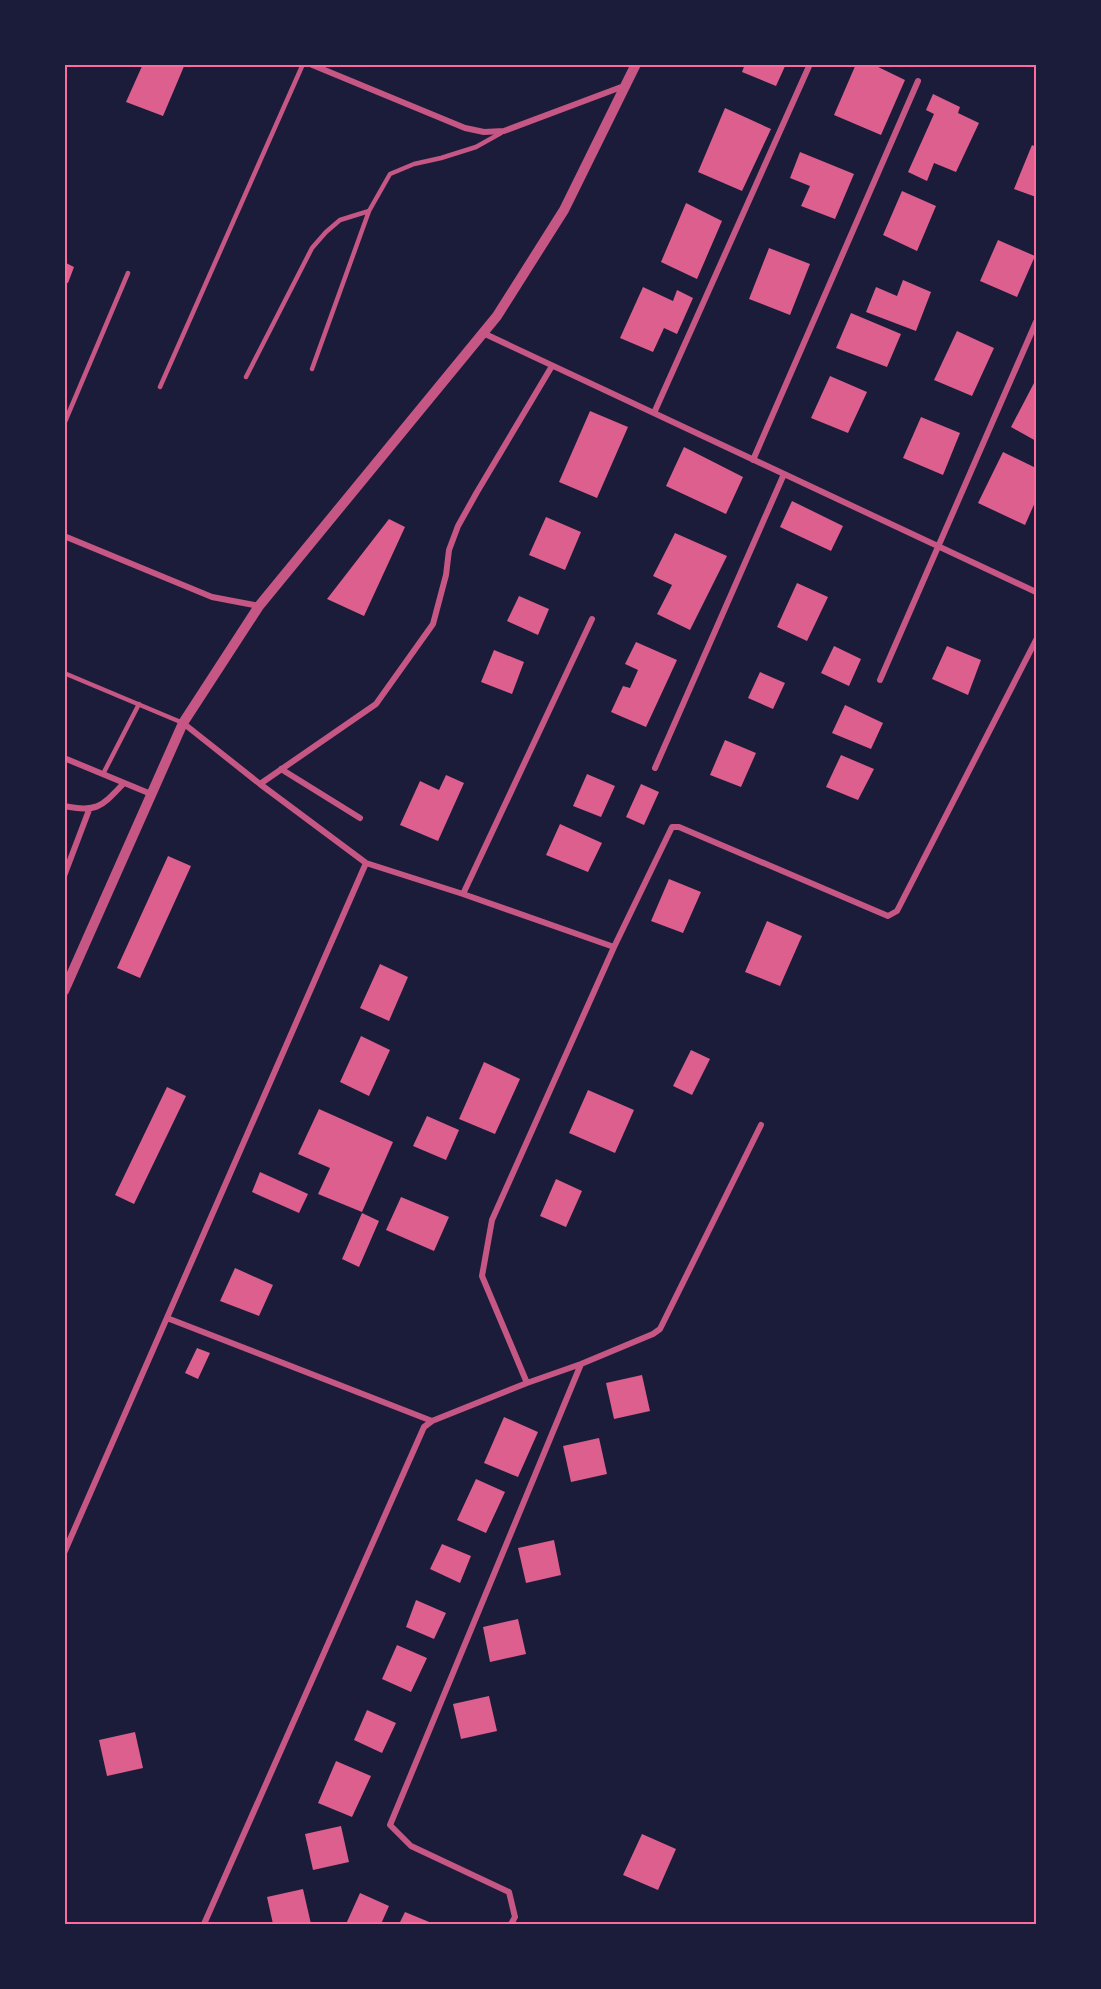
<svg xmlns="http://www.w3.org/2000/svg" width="1101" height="1989" viewBox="0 0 1101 1989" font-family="Montserrat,sans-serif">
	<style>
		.building { fill: #dd5f8e }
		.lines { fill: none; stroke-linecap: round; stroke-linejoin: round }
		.service { stroke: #c65784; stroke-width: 4.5 }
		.minor { stroke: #c65784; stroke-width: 6 }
		.tertiary { stroke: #c65784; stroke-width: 10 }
		.neatline { fill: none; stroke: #ff6b9d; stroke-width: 2 }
	</style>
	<rect width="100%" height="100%" fill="#1b1b3a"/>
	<!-- building -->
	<path class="building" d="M143 64H185L163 116 126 102Z
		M745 64H786L776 86 742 72Z
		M856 64H872L905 80 881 135 834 115Z
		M933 94 960 107 958 113 979 123 956 172 934 163 927 181 908 172 934 114 926 110Z
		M725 108 771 129 742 191 698 172Z
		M1032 145 1036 147V197L1014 189Z
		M800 152 854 174 835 219 801 206 810 186 790 178Z
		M902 191 936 206 917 251 883 235Z
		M686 203 722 221 697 279 661 262Z
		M998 240 1035 256 1017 297 980 281Z
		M769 248 810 264 790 315 749 299Z
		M64 262 74 267 68 283 64 282Z
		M903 280 931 292 916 331 866 312 876 287 897 296Z
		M643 287 673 301 677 290 693 298 677 334 664 328 653 352 620 338Z
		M851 313 901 334 887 367 836 348Z
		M957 331 994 348 972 396 934 380Z
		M830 376 867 392 848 433 811 418Z
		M1034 383 1036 384V441L1011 427Z
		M590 411 628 427 597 498 559 482Z
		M921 417 960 433 943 475 903 458Z
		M684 447 743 477 726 514 666 486Z
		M1003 452 1036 468V500L1025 525 978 503Z
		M792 501 843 526 831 551 780 527Z
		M546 517 581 532 565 570 529 555Z
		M389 519 405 527 364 616 327 599Z
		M675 533 727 556 690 630 657 614 672 585 653 576Z
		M797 583 828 597 807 641 777 627Z
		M519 596 549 609 538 635 507 621Z
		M636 642 677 660 646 727 611 712 623 686 630 688 638 670 625 664Z
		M834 646 861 659 849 686 821 673Z
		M947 646 981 660 968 695 932 679Z
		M494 650 524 662 512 694 481 682Z
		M760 672 785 683 773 709 748 698Z
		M845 705 883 723 871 749 832 733Z
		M725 740 756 753 741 787 710 775Z
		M841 755 874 769 858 800 826 787Z
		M587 774 615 786 601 817 573 806Z
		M446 775 464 783 438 841 400 825 420 781 439 790Z
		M641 784 659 792 644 825 626 817Z
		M560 824 602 843 588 872 546 855Z
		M168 856 191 866 140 978 117 968Z
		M669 879 701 892 683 933 651 921Z
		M767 921 802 936 780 986 745 972Z
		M380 964 408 977 389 1021 360 1008Z
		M361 1036 390 1050 369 1096 340 1082Z
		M691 1050 710 1059 692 1095 673 1086Z
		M484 1062 520 1079 495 1134 459 1119Z
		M167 1087 186 1096 134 1204 115 1195Z
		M588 1090 634 1110 615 1153 569 1133Z
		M319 1109 393 1142 362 1212 318 1194 330 1168 298 1154Z
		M427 1116 459 1130 446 1160 413 1146Z
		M260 1172 308 1194 299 1213 252 1192Z
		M556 1179 582 1191 566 1227 540 1216Z
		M401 1197 449 1217 434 1251 386 1230Z
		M362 1213 379 1221 359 1267 342 1259Z
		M235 1268 273 1285 259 1316 220 1301Z
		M197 1348 210 1353 198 1379 185 1373Z
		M642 1375 650 1411 614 1419 606 1383Z
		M504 1417 538 1432 518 1477 484 1463Z
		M599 1438 607 1474 571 1482 563 1446Z
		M476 1479 505 1492 486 1533 457 1520Z
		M554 1540 561 1575 526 1583 518 1548Z
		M442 1544 471 1556 460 1583 430 1569Z
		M416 1600 446 1613 434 1639 406 1627Z
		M518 1619 526 1654 490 1662 483 1627Z
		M397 1645 427 1658 411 1692 382 1679Z
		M489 1696 497 1731 461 1739 453 1704Z
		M367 1710 396 1723 382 1753 354 1740Z
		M135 1732 143 1768 107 1776 99 1740Z
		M336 1761 371 1776 352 1817 318 1803Z
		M341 1826 349 1862 313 1870 305 1834Z
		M642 1834 676 1849 658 1890 623 1875Z
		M303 1889 311 1924H273L267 1897Z
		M360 1893 389 1906 381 1924H346Z
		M405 1912 434 1924H399Z"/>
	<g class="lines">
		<!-- service -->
		<path class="service" d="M312 369 369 211 390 174 414 164 441 158 476 147 501 133
			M246 377 312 248 326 232 340 220 369 211
			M160 387 303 64
			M64 424 128 273
			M64 673 183 723
			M103 774 139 704"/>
		<!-- minor -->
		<path class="minor" d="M310 64 465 128 484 132 504 131 624 86
			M483 333 1036 592
			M654 413 810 64
			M753 460 918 81
			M64 536 212 597 259 606
			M880 680 1036 322
			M183 723 260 784 366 863 463 894 614 947 492 1220 482 1276 527 1383 581 1364 653 1334 660 1329 761 1125
			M64 758 151 794
			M655 768 784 474
			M281 769 360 818
			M260 784 376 704 433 624 446 575 449 550 458 526 477 492 552 366
			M64 806C98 813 102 806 124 783
			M64 876 89 810
			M463 894 592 619
			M614 947 672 827H679L888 916 897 911 1036 640
			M167 1318 432 1421 527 1383
			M64 1553 366 863
			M204 1924 424 1427 432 1421
			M511 1924 515 1917 509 1892 411 1846 390 1825 581 1364"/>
		<!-- tertiary -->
		<path class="tertiary" d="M64 991 183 723 259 606 497 316 564 210 636 64"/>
	</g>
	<!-- border -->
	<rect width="1101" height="1989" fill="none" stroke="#1b1b3a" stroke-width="132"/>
	<rect x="66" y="66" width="969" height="1857" class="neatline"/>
</svg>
